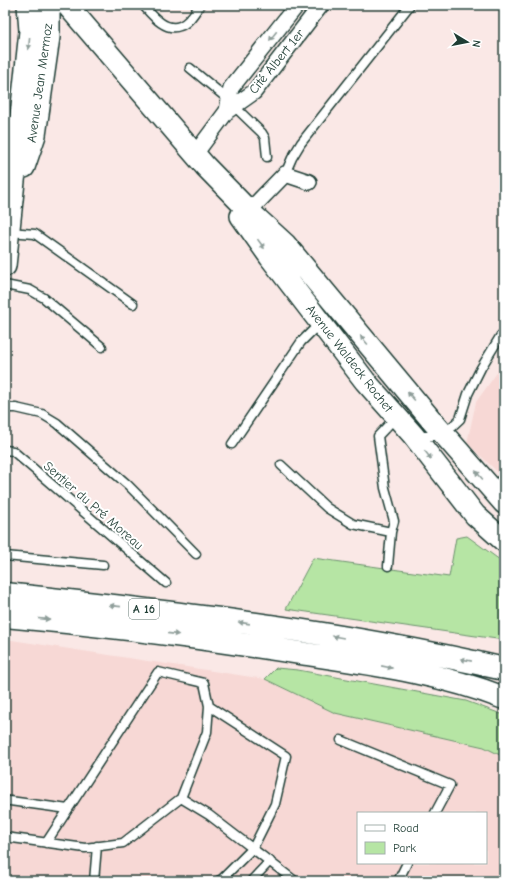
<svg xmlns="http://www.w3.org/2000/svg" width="509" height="886" viewBox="0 0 509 886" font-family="'Comic Neue',sans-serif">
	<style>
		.built { fill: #f7d8d5; fill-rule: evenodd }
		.green { fill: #b6e5a4; stroke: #6a916c }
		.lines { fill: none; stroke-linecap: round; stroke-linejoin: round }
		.lane-casing { stroke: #1f3d34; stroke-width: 11 }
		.street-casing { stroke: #1f3d34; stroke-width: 18 }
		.secondary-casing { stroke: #1f3d34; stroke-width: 24 }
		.highway-casing { stroke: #1f3d34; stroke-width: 25 }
		.lane { stroke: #fff; stroke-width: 8 }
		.street { stroke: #fff; stroke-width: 15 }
		.secondary { stroke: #fff; stroke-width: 21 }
		.highway { stroke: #fff; stroke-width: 22 }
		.oneway { fill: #8f9e9a }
		.labels { text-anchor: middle; stroke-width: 4; stroke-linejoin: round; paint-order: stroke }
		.shield { fill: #fff; stroke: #627771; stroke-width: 1 }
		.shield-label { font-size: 12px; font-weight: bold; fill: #1f3d34 }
		.street-label { font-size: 13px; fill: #1f3d34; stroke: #fff }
	</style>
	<rect width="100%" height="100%" fill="#fae8e6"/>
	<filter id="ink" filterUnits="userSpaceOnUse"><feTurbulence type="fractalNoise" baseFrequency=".025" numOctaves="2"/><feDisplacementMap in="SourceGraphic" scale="8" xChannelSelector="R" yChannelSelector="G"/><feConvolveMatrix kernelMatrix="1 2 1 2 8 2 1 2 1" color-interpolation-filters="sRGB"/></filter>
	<g filter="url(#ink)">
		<!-- built -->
		<path class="built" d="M504 363V478L467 443 476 402Z
			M5 639 265 679 335 713 484 747 504 757V881H5ZM358 813H486V863H358Z"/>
		<!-- green -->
		<path class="green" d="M467 536 504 563V641L497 639 286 609 313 558 449 577 456 538Z
			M276 668 298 670 466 701 504 715V757L484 747 335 713 265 679Z"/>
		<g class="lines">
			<defs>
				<path id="lane" d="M143 5C152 15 165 32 180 26 189 23 195 12 200 5
					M190 68 229 100
					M234 106 262 133 265 138 267 157
					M285 174 292 158 301 143 410 5
					M9 232 35 234 133 304
					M5 285 30 290 44 298 102 347
					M5 408H16L42 414 57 423 128 485 196 554
					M416 436H436L444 434 460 419 468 394 481 368 501 335
					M232 444 301 342 320 323
					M5 450 13 451 166 583
					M281 465 327 508 353 524 391 532 394 521 385 488 378 436 396 417
					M5 556 103 565
					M388 566 391 532
					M209 706 286 756 275 804 253 848 222 879 218 881
					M341 740 450 785 435 813
					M181 798 209 815 295 881
					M10 801 68 809
					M5 837 85 848 123 843 181 798 207 732 209 706 204 683 158 672 46 843
					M94 881 97 846
					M251 881 270 861
					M398 881 407 863"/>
				<path id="street" d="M227 111 231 88 297 5
					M195 154 227 111 254 92 321 5
					M249 211 285 174 309 182"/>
				<path id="secondary" d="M67 5 205 166 249 211 285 244 433 422 504 503
					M24 167 35 135 49 37V5
					M241 216 270 257 365 381 413 435 475 515 504 541
					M5 266 30 31 28 5"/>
				<path id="highway" d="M5 594C172 612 340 631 504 669
					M5 616C106 625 206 638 306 654 373 664 441 673 504 698"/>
			</defs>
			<!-- lane casing -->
			<use href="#lane" class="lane-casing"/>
			<!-- street casing -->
			<use href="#street" class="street-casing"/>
			<!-- secondary casing -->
			<use href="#secondary" class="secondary-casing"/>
			<!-- highway casing -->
			<use href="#highway" class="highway-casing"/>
			<!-- lane -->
			<use href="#lane" class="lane"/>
			<!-- street -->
			<use href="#street" class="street"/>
			<!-- secondary -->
			<use href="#secondary" class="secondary"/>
			<!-- highway -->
			<use href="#highway" class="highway"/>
		</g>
		<!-- one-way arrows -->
		<defs><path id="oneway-solid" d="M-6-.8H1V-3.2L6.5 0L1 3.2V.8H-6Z"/></defs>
		<g class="oneway">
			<use href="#oneway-solid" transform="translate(273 36) rotate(128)"/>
			<use href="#oneway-solid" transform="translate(29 44) rotate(96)"/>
			<use href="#oneway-solid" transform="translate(261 244) rotate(54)"/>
			<use href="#oneway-solid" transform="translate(364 340) rotate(-130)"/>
			<use href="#oneway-solid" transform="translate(411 396) rotate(-130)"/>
			<use href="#oneway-solid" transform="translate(428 455) rotate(52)"/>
			<use href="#oneway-solid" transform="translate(479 475) rotate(-131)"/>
			<use href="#oneway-solid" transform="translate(115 606) rotate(-174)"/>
			<use href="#oneway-solid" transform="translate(44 619) rotate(5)"/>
			<use href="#oneway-solid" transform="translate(244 623) rotate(-172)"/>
			<use href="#oneway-solid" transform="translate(173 634) rotate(6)"/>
			<use href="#oneway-solid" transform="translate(338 637) rotate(-170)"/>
			<use href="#oneway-solid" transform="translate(466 660) rotate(-169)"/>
			<use href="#oneway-solid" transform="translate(387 667) rotate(11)"/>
		</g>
	</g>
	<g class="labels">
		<!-- shield labels -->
		<rect class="shield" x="129" y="599" width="30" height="20" rx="3"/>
		<g class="shield-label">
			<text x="144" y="613">A 16</text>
		</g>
		<!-- street labels -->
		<g class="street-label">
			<text transform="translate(276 61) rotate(-51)" y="5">Cité Albert 1er</text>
			<text transform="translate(39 83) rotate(-82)" y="5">Avenue Jean Mermoz</text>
			<text transform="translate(350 358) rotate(52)" y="5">Avenue Waldeck Rochet</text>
			<text transform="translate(94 505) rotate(41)" y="5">Sentier du Pré Moreau</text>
		</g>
	</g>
	<!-- margin -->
	<rect width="509" height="886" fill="none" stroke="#fff" stroke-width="20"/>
	<rect x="10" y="10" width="489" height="866" fill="none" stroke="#1f3d34" stroke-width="1.5" filter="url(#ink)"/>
	<!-- legend -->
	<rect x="357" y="812" width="130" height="52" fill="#ffffff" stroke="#a5b1ae"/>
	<rect x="365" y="825" width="20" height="6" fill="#ffffff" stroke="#a5b1ae"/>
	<text x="393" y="832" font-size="12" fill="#1f3d34">Road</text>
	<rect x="365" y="842" width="20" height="12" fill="#b6e5a4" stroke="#a5b1ae"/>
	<text x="393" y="852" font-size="12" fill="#1f3d34">Park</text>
	<!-- north arrow -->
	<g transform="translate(467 42) rotate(100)" stroke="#ffffff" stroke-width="3" paint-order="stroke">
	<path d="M0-3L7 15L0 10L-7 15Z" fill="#1f3d34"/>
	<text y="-6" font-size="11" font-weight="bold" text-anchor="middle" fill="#1f3d34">N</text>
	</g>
</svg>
